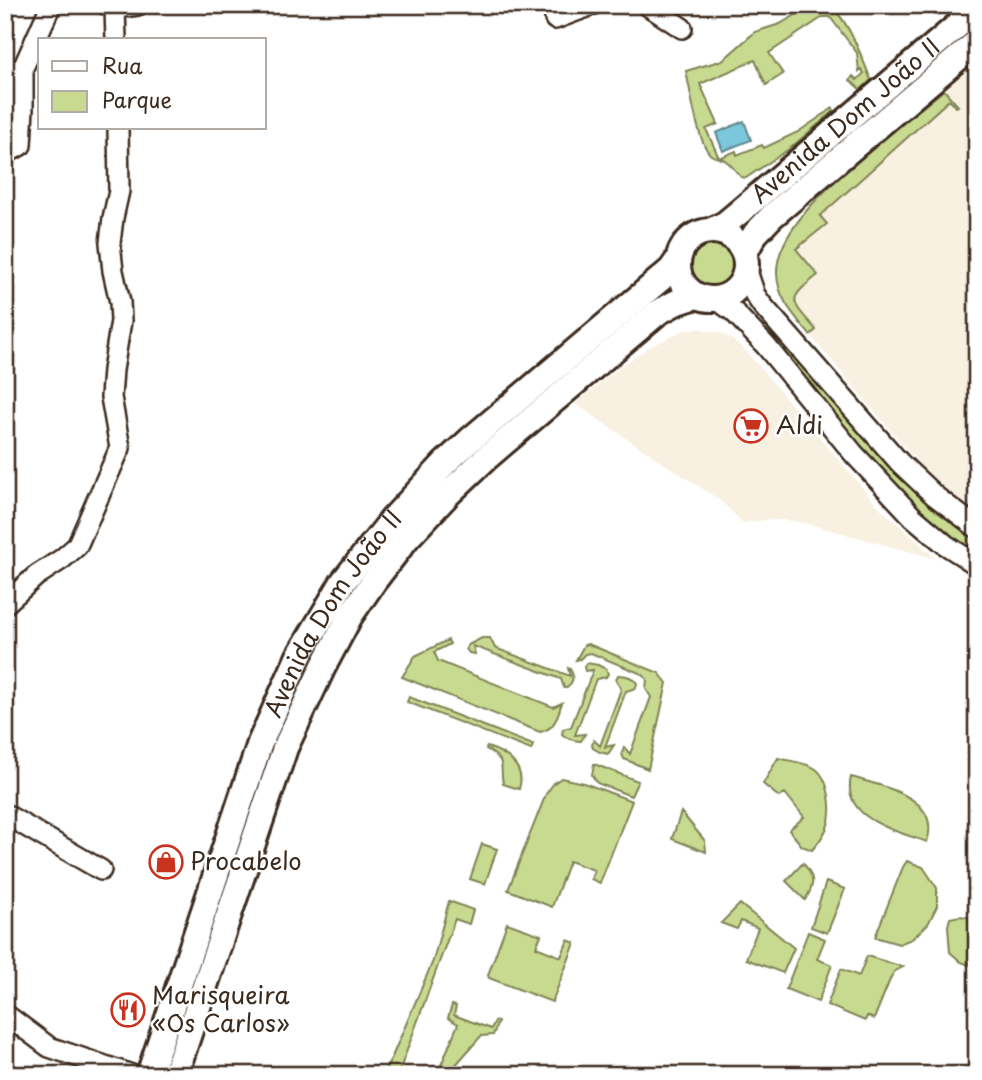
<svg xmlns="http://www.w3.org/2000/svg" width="982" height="1080" viewBox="0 0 982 1080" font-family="'Playpen Sans',sans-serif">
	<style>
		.built { fill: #f8f1e2 }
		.green { fill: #c7da8f; stroke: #818256; stroke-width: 2 }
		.water { fill: #7bc7db; stroke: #61888f; stroke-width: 2 }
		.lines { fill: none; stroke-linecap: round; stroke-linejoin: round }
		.minor-casing { stroke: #3b2a1e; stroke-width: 24 }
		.major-casing { stroke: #3b2a1e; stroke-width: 30 }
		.minor { stroke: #fff; stroke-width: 19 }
		.major { stroke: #fff; stroke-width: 24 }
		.labels { text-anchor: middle; stroke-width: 5; stroke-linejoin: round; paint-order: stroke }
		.street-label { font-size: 24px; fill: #3b2a1e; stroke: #fff }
		.poi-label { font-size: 24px; fill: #3b2a1e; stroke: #fff; text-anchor: start }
	</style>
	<rect width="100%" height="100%" fill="#fff"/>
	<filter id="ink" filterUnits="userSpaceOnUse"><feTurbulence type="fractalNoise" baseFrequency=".0143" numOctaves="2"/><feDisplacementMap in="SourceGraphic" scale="14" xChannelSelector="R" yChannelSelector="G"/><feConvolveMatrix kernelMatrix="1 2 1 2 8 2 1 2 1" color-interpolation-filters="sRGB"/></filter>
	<g filter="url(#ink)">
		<!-- built -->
		<path class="built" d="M962 73 977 78V513L926 472 787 308 782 296 777 274 781 253 790 235 803 215 823 193Z
			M702 329 721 333 731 339 743 348 879 507 937 559 805 523 785 520H767L743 523 722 502 575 404 621 366 651 346 685 330Z"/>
		<!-- green -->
		<path class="green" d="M813 5C819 5 824 5 830 7 847 16 864 62 871 80L861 90 850 80 853 76 857 80 864 73 861 69 859 71 857 53 830 17H823L769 53 783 74 766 85 755 60 700 84 718 124 706 129 719 158 736 151 737 155 762 145 764 148 798 132 833 108 834 111 789 149 746 178 741 177C736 172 732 165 726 161 722 157 716 159 711 155 698 145 690 88 686 71L723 60 755 32 780 24Z
			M944 90 958 106 956 107 949 100 820 216 827 224 796 249 818 275C785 301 791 300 816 330L810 335C795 316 778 300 777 274 775 227 844 173 877 145 899 127 921 108 944 90Z
			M686 265a26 26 0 1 1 52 0a26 26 0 1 1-52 0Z
			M767 323 911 487 939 512 977 541V555L930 521 879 469 760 329Z
			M482 638H490L495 648 570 676 568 668 570 669C575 676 573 682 567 688H564L561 679 473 646 475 654 469 653 466 649 468 645Z
			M448 640 450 644 434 652 438 661 553 707 562 703C557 716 556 729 540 732L402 677 415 656Z
			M588 644 659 673 667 683 648 769 624 759 622 754 624 747 630 754 651 697 646 689 647 679 642 674 591 653 585 654 580 659 576 660 584 645Z
			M586 663 598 665 606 669 608 674 606 677 596 679 575 735 585 734 581 741C573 741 567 739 562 734L563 729 571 727 593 670 585 671 584 667Z
			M618 675C625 675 633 677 637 683L636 688 626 691 605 747 614 745 608 754 600 752 593 748 592 745 594 740 600 746 621 689 616 679Z
			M409 697 533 745 531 750 407 702Z
			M487 747C507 753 526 767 519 789L503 784C499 764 508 762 486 749Z
			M778 758C789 761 806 762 816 769 829 779 832 806 829 821 827 832 819 842 812 850L802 846 789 830 804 817 785 793 779 797 763 784Z
			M594 764 638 781 631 796 597 783 592 775Z
			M851 777C882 786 942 797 927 842 897 831 841 819 851 777Z
			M561 778 584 783 632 801 600 883 591 879 594 870 569 861 552 907 508 890 546 794 554 783Z
			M681 812 705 841 706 852 672 839Z
			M482 844 497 849 485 884 470 879Z
			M907 861 923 867 937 888V906L928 924 912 939 899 944 875 937 903 867Z
			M803 863C815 877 815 885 805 900L786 881Z
			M826 882 845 889 827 933 811 927Z
			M449 901 473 910 469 924 455 919 399 1072 404 1075H383L392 1057 433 961Z
			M740 904 794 948 783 973 746 959 758 928 741 921 737 929 721 923Z
			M960 916 977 919V946L969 965 961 962 950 952 948 926 950 918Z
			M507 923 541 935 536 947 561 957 568 940 575 943 552 1002 489 978 488 975Z
			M808 932 825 939 817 959 832 965 818 1002 786 989Z
			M867 956 903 967 895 971 891 977 874 1019 867 1016 865 1021 827 1005 841 969 859 976Z
			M452 1005 456 1006 454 1015 491 1029 495 1021 498 1022 493 1035 481 1036 447 1075H437L458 1024 448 1018Z"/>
		<!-- water -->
		<path class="water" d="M744 121 751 140 723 151 716 133Z"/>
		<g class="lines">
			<defs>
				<path id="minor" d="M107 5 115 8 138 5
					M647 5 682 28
					M115 8 116 40
					M555 19 592 5
					M5 87 6 74 23 68
					M5 154 21 145 23 108V68L51 5
					M747 271 755 295 762 305 900 463 935 496 977 528
					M716 299 734 312 766 346 854 454 913 517 946 545 977 565
					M5 604 36 576 62 559 77 546 120 448 111 397 113 370 121 321 120 302 113 271 110 243 113 218 119 191 118 128
					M5 814 101 870
					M5 1014 49 1047 132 1075"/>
				<g id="major">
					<path id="s1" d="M712 230 725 224 737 214 977 9"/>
					<circle cx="712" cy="265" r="34"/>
					<path d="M745 252 755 234 772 216 977 42"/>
					<path id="s2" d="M149 1075 260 743 299 656 343 582 392 520 445 463 470 440 671 270 678 260"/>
					<path d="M175 1075 285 748 323 667 350 616 374 581 407 538 448 494 486 458 657 313 675 303 696 296"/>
				</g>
			</defs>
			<!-- minor casing -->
			<use href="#minor" class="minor-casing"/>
			<!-- major casing -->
			<use href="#major" class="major-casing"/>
			<!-- minor -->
			<use href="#minor" class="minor"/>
			<!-- major -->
			<use href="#major" class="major"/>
		</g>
	</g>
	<!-- icons -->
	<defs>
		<symbol id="supermarket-ring" viewBox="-11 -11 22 22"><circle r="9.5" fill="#fff" stroke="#c8321e" stroke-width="1.5"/><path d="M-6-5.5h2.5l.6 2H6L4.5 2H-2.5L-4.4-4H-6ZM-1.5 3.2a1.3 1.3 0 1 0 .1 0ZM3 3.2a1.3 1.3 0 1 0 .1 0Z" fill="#c8321e"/></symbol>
		<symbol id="shop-ring" viewBox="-11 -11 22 22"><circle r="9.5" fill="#fff" stroke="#c8321e" stroke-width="1.5"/><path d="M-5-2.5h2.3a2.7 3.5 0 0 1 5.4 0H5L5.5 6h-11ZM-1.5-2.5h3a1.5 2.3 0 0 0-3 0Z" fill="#c8321e"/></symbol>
		<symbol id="restaurant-ring" viewBox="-11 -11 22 22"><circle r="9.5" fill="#fff" stroke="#c8321e" stroke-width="1.5"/><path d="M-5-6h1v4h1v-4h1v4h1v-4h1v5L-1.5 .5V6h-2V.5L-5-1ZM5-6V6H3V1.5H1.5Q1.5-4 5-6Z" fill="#c8321e"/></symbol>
	</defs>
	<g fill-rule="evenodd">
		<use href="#supermarket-ring" x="732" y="407" width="38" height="38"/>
		<use href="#shop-ring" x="147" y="843" width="38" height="38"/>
		<use href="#restaurant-ring" x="109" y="991" width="38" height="38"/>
	</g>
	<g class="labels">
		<!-- street labels -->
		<g class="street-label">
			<text dy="8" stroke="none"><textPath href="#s1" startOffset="173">Avenida Dom João II</textPath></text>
			<text dy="8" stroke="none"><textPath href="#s2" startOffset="499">Avenida Dom João II</textPath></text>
		</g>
		<!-- poi labels -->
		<g class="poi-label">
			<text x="776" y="434">Aldi</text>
			<text x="190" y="870">Procabelo</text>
			<text x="152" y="1004">Marisqueira<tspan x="152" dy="28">«Os Carlos»</tspan></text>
		</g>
	</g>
	<!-- margin -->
	<rect width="982" height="1080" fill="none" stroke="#fff" stroke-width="28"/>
	<rect x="14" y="14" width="954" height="1052" fill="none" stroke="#3b2a1e" stroke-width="2.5" filter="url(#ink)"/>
	<!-- legend -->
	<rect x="38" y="38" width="228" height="91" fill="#ffffff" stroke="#b1aaa5" stroke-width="2"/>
	<rect x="52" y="61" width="35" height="10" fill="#ffffff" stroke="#b1aaa5" stroke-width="2"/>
	<text x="102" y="74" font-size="21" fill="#3b2a1e">Rua</text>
	<rect x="52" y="91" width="35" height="21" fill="#c7da8f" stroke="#b1aaa5" stroke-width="2"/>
	<text x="102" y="108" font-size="21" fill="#3b2a1e">Parque</text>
</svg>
